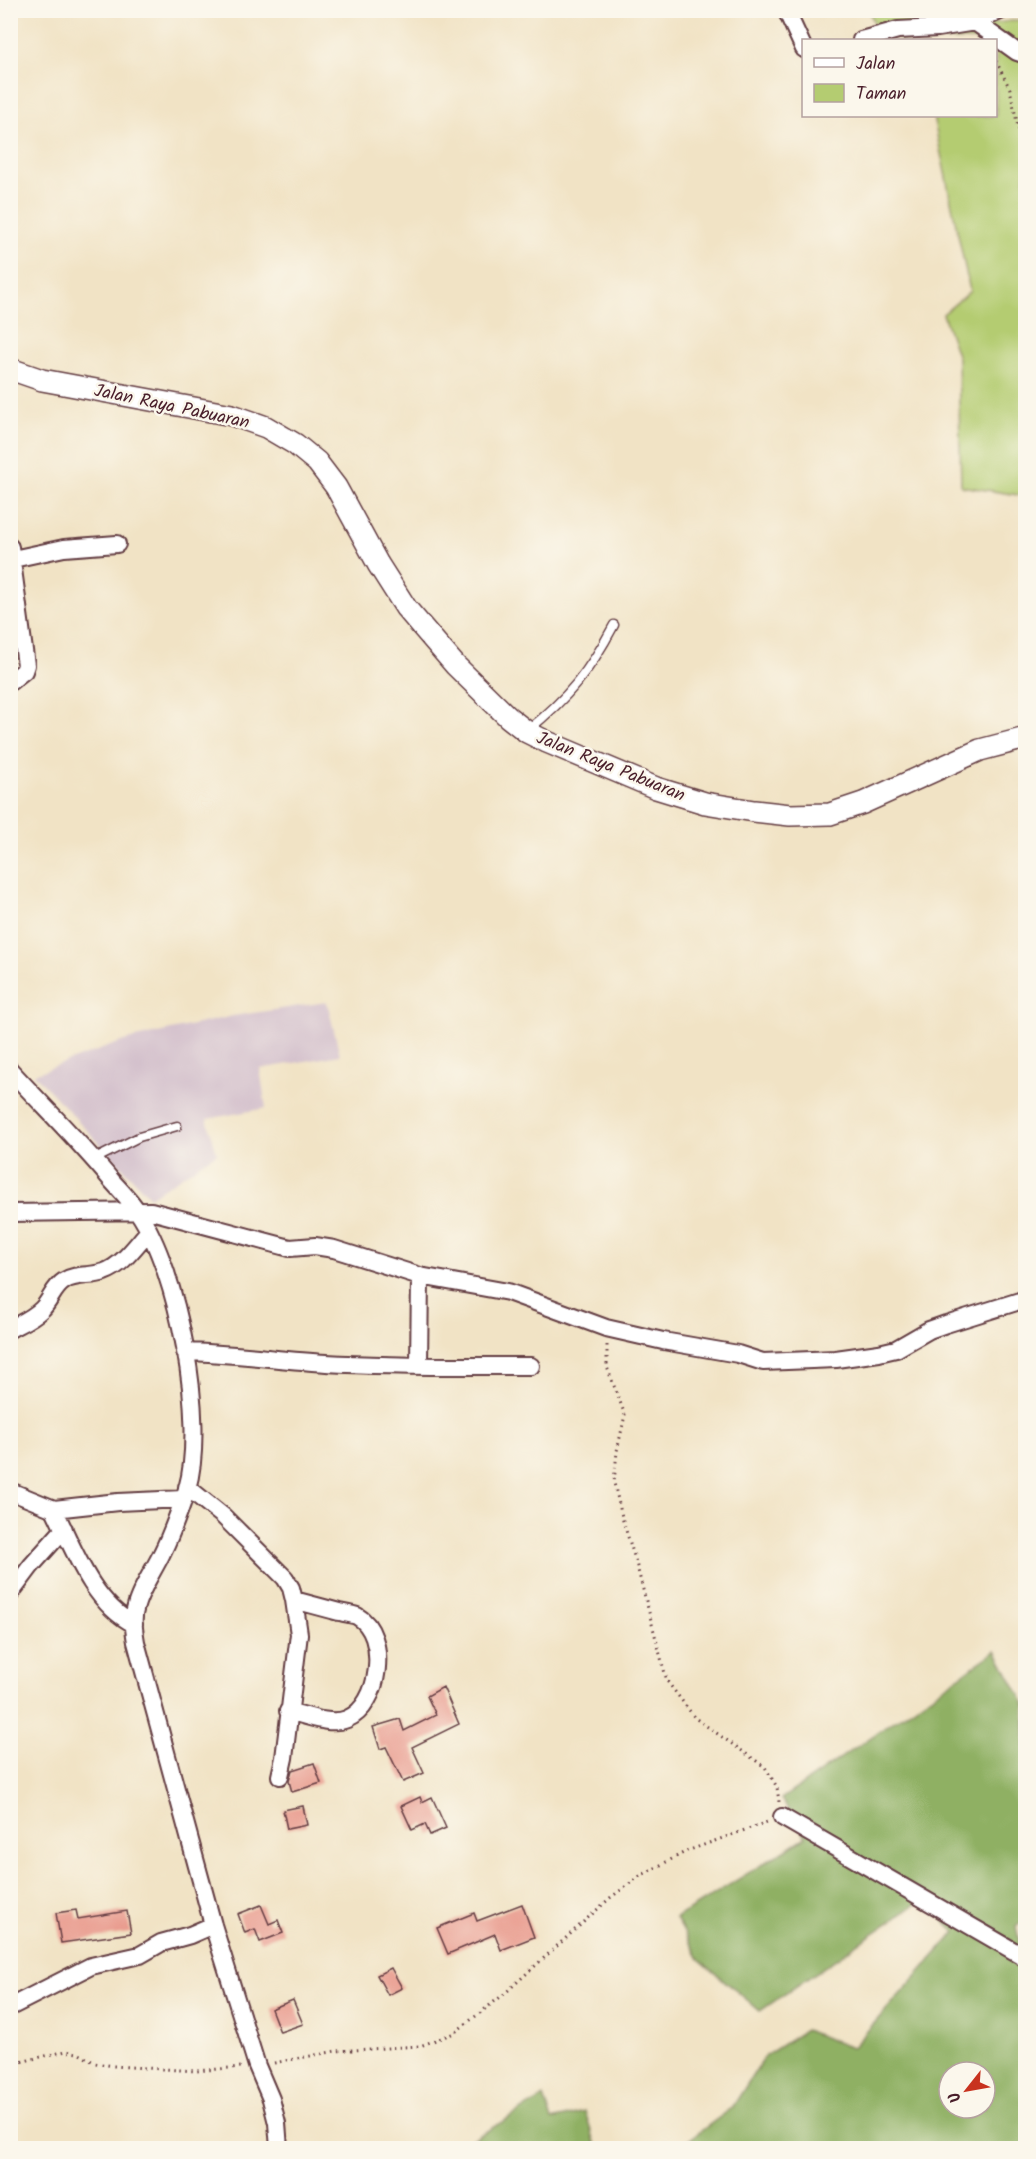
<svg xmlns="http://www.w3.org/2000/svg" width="1036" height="2159" viewBox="0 0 1036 2159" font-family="Kalam,sans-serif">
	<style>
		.industrial { fill: #d1bdca }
		.green { fill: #b4cc71; stroke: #7f764e; stroke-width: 1.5 }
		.forest { fill: #8fb063; stroke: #6c6847; stroke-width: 1.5; fill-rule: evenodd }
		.building { fill: #e99c8f }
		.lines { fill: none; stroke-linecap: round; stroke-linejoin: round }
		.service-casing { stroke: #633c42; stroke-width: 11 }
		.minor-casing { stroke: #633c42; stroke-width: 20 }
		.tertiary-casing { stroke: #633c42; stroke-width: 24 }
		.path { stroke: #633c42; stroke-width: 3; stroke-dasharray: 1.5 4.5; stroke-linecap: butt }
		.service { stroke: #fff; stroke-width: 8 }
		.minor { stroke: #fff; stroke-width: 16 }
		.tertiary { stroke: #fff; stroke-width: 21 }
		.labels { text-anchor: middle; stroke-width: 5; stroke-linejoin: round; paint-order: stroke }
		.street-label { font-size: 18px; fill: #4a1f2b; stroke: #fbf7ec }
	</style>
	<rect width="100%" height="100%" fill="#fbf7ec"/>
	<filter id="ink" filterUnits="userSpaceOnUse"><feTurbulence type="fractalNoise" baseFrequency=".0167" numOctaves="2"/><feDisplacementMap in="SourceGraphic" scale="12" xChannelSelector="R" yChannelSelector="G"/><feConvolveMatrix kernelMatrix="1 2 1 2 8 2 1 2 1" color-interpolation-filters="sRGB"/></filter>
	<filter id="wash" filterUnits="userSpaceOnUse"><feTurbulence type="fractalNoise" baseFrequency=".008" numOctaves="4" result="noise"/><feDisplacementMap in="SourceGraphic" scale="24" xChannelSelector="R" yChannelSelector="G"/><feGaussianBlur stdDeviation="1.35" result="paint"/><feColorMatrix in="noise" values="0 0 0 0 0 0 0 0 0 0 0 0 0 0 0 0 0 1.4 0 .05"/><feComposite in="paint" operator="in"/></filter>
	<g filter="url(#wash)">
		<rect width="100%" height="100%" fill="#f1e3c5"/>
		<!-- industrial -->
		<path class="industrial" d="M327 1002 340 1055 260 1069 266 1108 207 1119 217 1153 150 1197 34 1074 127 1040 233 1016Z"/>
		<!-- green -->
		<path class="green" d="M869 11H963L989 24 1025 19V496L961 486 958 358 943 314 970 291 933 116H996V40H900L895 24 877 30Z"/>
		<!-- forest -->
		<path class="forest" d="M996 1651 1025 1704 1026 1918 1016 1927 1026 1968 1025 2148H678L732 2108 765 2056 805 2030 852 2048 956 1932 922 1900 760 2011 699 1959 676 1918 806 1837 781 1799ZM949 2072H985V2108H949Z
			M544 2097 552 2120 585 2112 597 2148H458Z"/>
		<g id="blocks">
			<!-- building -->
			<path class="building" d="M443 1687 459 1724 412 1747 424 1773 403 1782 386 1747 380 1749 373 1727 400 1719 404 1731 436 1715 427 1696Z
				M314 1763 321 1783 292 1792 289 1781 292 1770Z
				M420 1797 422 1802 432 1797 446 1828 430 1835 425 1824 412 1830 401 1806Z
				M303 1806 307 1825 287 1829 283 1810Z
				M522 1904 534 1937 501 1950 495 1934 448 1954 437 1928 474 1913 477 1921Z
				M261 1905 269 1924 278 1920 283 1933 260 1942 255 1929 245 1933 238 1914Z
				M76 1910 78 1919 127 1911 131 1933 61 1943 56 1913Z
				M391 1968 402 1988 388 1995 377 1975Z
				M293 2000 303 2024 280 2032 271 2009Z"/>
		</g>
	</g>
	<g filter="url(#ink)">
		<use href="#blocks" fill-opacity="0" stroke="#633c42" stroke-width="1.5"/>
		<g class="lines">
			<defs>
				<path id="service" d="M527 731C569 697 589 672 614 625
					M95 1159 139 1137 177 1126"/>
				<path id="minor" d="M786 10 804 49
					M971 10 975 22 1017 52 1026 55
					M861 40 898 30 938 28 975 22 1002 10
					M10 547 26 665 24 671 10 682
					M13 559 64 548 117 544
					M10 1070C44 1107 80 1142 112 1181 121 1191 131 1201 138 1212 178 1271 207 1421 187 1489 180 1510 172 1533 162 1553 154 1570 141 1588 136 1606 132 1618 134 1630 136 1642L213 1925 257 2066 271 2099 277 2123 279 2148
					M10 1213 151 1211 290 1248 315 1246 334 1249 420 1276 508 1292 606 1328 663 1341 738 1354 763 1362 836 1359 879 1353 896 1349 929 1330 946 1324 1026 1299
					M10 1329C21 1323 33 1318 42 1309 51 1300 53 1288 64 1281 76 1273 92 1277 104 1272 122 1266 136 1245 148 1232
					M185 1352C232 1353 279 1360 326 1363 394 1367 463 1366 531 1366
					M419 1366 420 1276
					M187 1487 223 1516 285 1578 291 1588 294 1600 299 1634 284 1758 280 1776
					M10 1491 54 1509C73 1548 93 1604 134 1624
					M54 1509 118 1502 183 1499
					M10 1594 31 1566 64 1529
					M288 1711C305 1715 330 1726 347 1719 380 1706 390 1635 357 1616 352 1614 344 1613 339 1612 324 1608 309 1604 294 1600
					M782 1817 1026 1958
					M10 2007 91 1966 140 1955 161 1943 190 1935 213 1925"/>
				<path id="tertiary" d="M10 369 42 380 232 415 266 427 295 444 317 462 336 487 378 564 406 608 455 665 508 717 527 732 547 742 656 788 705 803 754 811 790 815 830 814 863 803 980 750 1026 738"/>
			</defs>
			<!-- service casing -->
			<use href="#service" class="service-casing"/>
			<!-- minor casing -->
			<use href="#minor" class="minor-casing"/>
			<!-- tertiary casing -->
			<use href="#tertiary" class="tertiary-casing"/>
			<!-- path -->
			<path class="path" d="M996 61 1010 89 1026 165
				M607 1345V1367L625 1415 617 1451 614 1483 623 1521 635 1559 667 1681 695 1718 765 1767 777 1787 779 1802
				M16 2063 66 2051 78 2053 95 2063 113 2066 196 2071 241 2067
				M274 2063 336 2051 420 2046 454 2033 503 1995 610 1898 640 1876 687 1851 767 1822"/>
			<!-- service -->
			<use href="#service" class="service"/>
			<!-- minor -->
			<use href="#minor" class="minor"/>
			<!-- tertiary -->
			<use href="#tertiary" class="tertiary"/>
		</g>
	</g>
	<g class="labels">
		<!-- street labels -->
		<g class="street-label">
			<text transform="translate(172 406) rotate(12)" y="6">Jalan Raya Pabuaran</text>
			<text transform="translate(611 766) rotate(22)" y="6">Jalan Raya Pabuaran</text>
		</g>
	</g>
	<!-- margin -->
	<rect width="1036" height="2159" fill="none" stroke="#fbf7ec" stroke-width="36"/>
	<!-- legend -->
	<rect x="802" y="39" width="195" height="78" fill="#fbf7ec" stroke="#b4a19f" stroke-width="1.5"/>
	<rect x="814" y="58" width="30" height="9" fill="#ffffff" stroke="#b4a19f" stroke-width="1.5"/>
	<text x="856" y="69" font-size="18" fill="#4a1f2b">Jalan</text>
	<rect x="814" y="84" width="30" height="18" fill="#b4cc71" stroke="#b4a19f" stroke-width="1.5"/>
	<text x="856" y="99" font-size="18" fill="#4a1f2b">Taman</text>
	<!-- north arrow -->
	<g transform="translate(967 2090) rotate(239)"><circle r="28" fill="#fbf7ec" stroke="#b4a19f" stroke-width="1.5"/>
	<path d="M0-4.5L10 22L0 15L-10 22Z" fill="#c8321e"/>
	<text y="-9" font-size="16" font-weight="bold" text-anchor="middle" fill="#4a1f2b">U</text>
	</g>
</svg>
